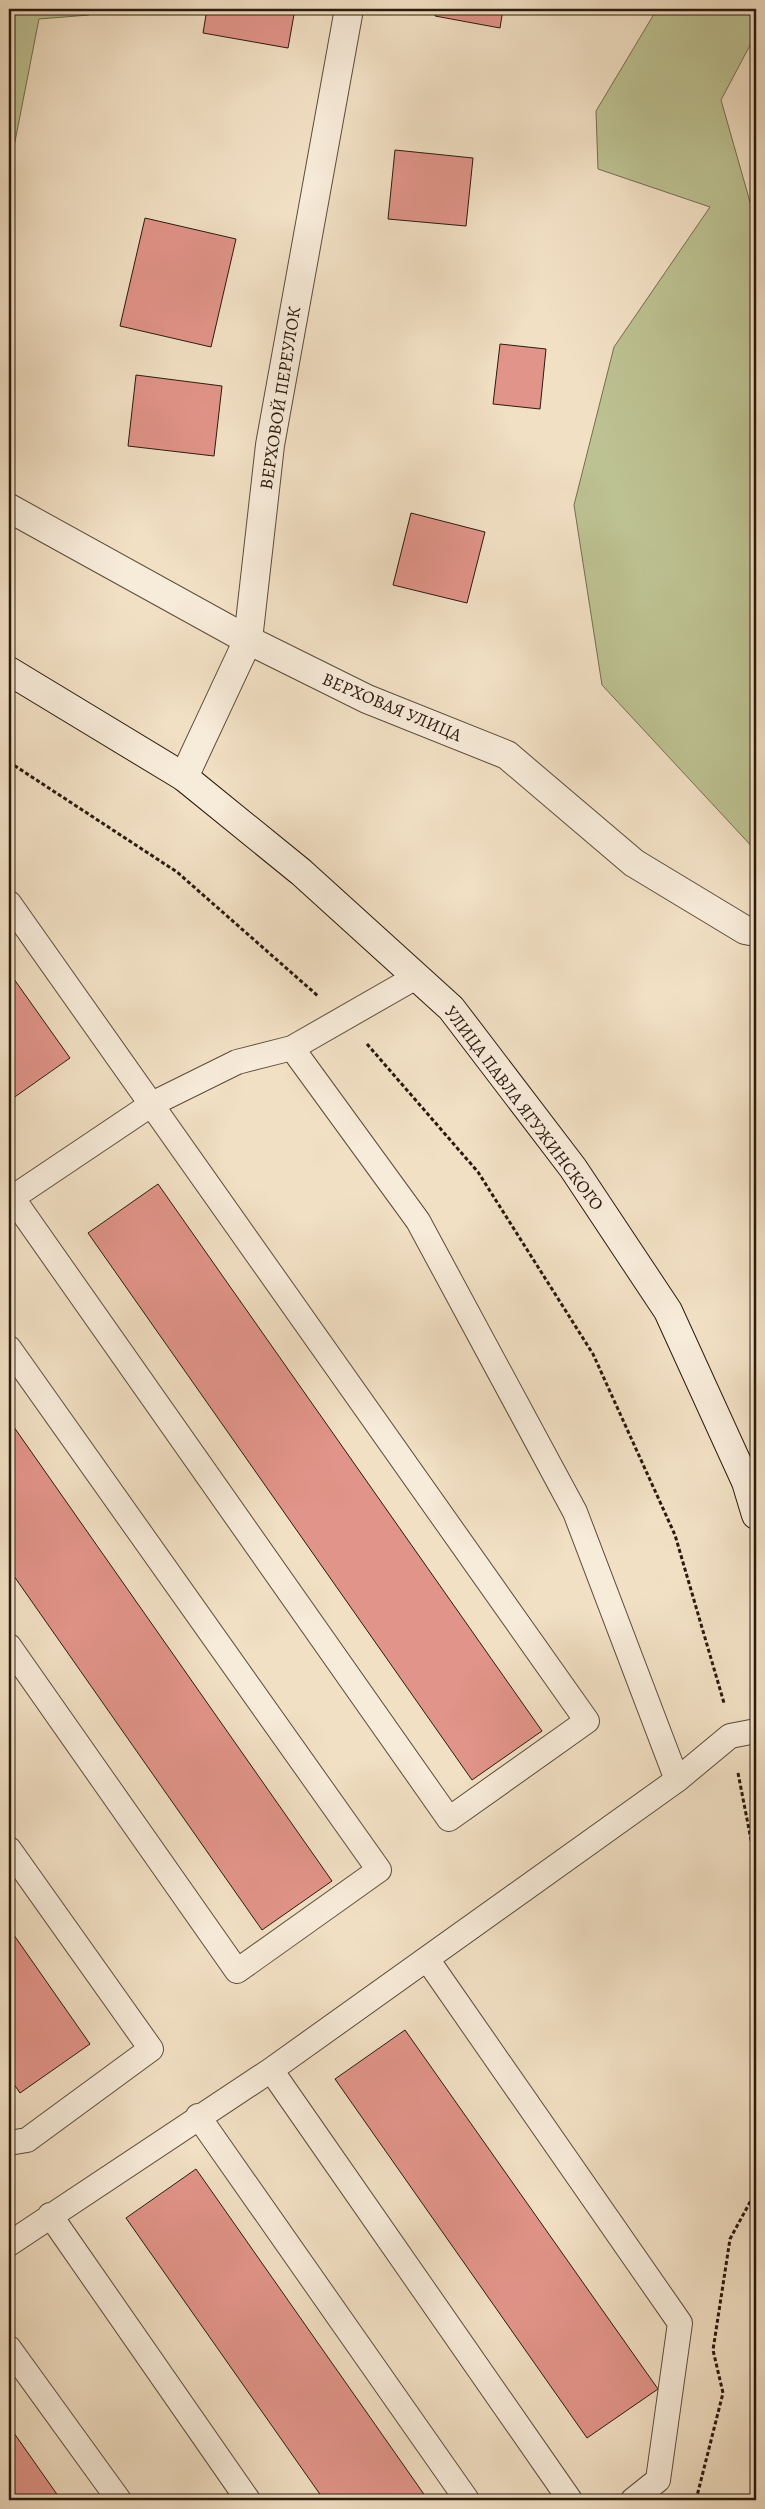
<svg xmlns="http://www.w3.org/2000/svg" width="765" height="2509" viewBox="0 0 765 2509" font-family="Alegreya,serif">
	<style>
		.green { fill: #bdc292; stroke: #746e50 }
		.building { fill: #e19489; stroke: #2a1a0e }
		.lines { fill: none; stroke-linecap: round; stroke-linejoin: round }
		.lane-casing { stroke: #5c4c3c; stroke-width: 26 }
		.street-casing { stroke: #5c4c3c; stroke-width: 30 }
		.secondary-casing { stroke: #2a1a0e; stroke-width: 30 }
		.path { stroke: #2a1a0e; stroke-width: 3; stroke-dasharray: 4 2.5; stroke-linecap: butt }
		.lane { stroke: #f7ebd9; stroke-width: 24 }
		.street { stroke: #f7ebd9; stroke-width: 28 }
		.secondary { stroke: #f7ebd9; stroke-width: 28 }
		.labels { text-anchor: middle; stroke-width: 4; stroke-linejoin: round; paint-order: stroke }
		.street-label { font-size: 18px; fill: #2a1a0e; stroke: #f7ebd9 }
	</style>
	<rect width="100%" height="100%" fill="#f2e0c4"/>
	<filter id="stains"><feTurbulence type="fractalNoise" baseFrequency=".004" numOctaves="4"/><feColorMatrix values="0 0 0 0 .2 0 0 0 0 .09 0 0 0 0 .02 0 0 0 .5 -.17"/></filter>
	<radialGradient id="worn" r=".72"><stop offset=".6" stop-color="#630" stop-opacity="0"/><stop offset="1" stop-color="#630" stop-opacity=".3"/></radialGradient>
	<!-- green -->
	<path class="green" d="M9 9H93L89 15 39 19 9 172Z
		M657 9H756V34L721 100 756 223V851L602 685 574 505 614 347 710 207 598 169 596 111Z"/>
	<!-- building -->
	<path class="building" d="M207 9H295L288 48 203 33Z
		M436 9H503L500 28 435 16Z
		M395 150 473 158 466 226 388 219Z
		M145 218 236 239 211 347 120 326Z
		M500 344 546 349 540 409 493 404Z
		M136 375 222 386 214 456 128 446Z
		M411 513 485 532 467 603 393 585Z
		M9 972 70 1058 9 1101Z
		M158 1184 542 1731 472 1780 88 1233Z
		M9 1420 332 1881 262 1930 9 1569Z
		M9 1928 90 2044 20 2093 9 2077Z
		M405 2030 658 2389 587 2438 335 2079Z
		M196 2169 428 2500H324L126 2218Z
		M9 2426 61 2500H9Z"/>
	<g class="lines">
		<defs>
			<path id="lane" d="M9 903 587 1721 449 1819 9 1193
				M292 1048 416 977
				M9 1200 152 1104 237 1062 292 1048 418 1221 575 1512 677 1780
				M9 1348 379 1870 237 1971 9 1646
				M9 1849 151 2049 27 2140 9 2143
				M427 1959 680 2323 658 2480 633 2500
				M271 2070 570 2500
				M198 2116 467 2500
				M50 2215 248 2500
				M9 2244 271 2070 677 1780 730 1736 756 1731
				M9 2348 119 2500"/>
			<path id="street" d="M9 508 248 640 367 699 507 755 634 863 745 930 756 932
				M184 777 248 640 270 445 349 9"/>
			<path id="secondary" d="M9 671 184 777 301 872 451 1008 573 1168 668 1311 746 1482 756 1515"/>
		</defs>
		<!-- lane casing -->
		<use href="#lane" class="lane-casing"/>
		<!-- street casing -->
		<use href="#street" class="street-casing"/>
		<!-- secondary casing -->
		<use href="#secondary" class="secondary-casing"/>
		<!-- path -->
		<path class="path" d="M9 762 177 872 318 996
			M367 1044 478 1172 593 1354 675 1535 724 1703
			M738 1773 754 1855 756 1888
			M696 2500 723 2393 713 2350 730 2239 756 2191"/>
		<!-- lane -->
		<use href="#lane" class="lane"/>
		<!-- street -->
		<use href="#street" class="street"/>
		<!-- secondary -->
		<use href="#secondary" class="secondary"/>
	</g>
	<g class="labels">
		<!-- street labels -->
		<g class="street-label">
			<text transform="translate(280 398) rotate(-81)" y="6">ВЕРХОВОЙ ПЕРЕУЛОК</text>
			<text transform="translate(392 707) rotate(23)" y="6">ВЕРХОВАЯ УЛИЦА</text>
			<text transform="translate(524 1108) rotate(53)" y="6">УЛИЦА ПАВЛА ЯГУЖИНСКОГО</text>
		</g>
	</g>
	<!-- margin -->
	<rect width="765" height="2509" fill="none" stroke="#f2e0c4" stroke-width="30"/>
	<rect x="10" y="10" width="745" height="2489" fill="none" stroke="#2a1a0e" stroke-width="2.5"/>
	<rect x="15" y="15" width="735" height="2479" fill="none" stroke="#2a1a0e"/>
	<rect width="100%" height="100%" filter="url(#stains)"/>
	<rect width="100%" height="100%" fill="url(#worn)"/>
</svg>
